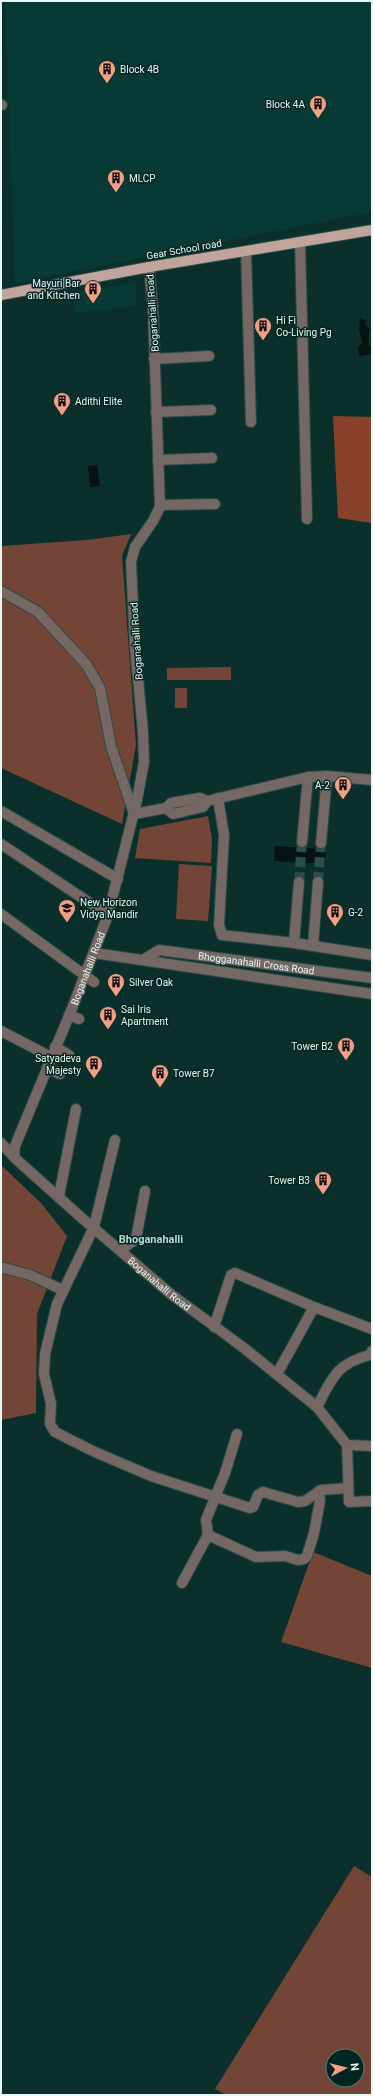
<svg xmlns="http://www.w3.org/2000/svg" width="373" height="2096" viewBox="0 0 373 2096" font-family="Roboto,sans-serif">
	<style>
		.built { fill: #073a34 }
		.green { fill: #734536; fill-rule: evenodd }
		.forest { fill: #88412b }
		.water { fill: #051311 }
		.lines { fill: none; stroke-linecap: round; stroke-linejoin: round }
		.minor-tunnel { stroke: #2c4e49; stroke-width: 10; stroke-dasharray: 10 5; stroke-linecap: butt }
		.minor-casing { stroke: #2a4c47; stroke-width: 12 }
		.major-casing { stroke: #2a4c47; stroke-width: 12 }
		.minor { stroke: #756763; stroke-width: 10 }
		.major { stroke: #c1a49c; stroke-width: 10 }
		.labels { text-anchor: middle; stroke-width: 3; stroke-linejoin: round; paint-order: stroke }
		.poi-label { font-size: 10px; fill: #e6f9f5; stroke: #012621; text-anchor: start }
		.street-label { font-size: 10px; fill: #e6f9f5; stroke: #012621 }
		.neighbourhood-label { font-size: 11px; font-weight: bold; fill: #b4dbd4; stroke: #012621 }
	</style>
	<rect width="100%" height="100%" fill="#0b302b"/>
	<!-- built -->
	<path class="built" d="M5 1H372V212L15 283Z
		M135 282 137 306 75 313 73 293Z"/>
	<!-- green -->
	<path class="green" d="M131 534 122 556 136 745 122 824 1 768V546L87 540Z
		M231 667V680H167V668Z
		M175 688H187V708H175Z
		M208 816 212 839 211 863 135 858 140 829Z
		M179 864 212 866 208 921 176 919Z
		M1 1165 41 1203 67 1236 37 1314 36 1413 1 1420Z
		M313 1552 372 1576V1668L281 1642Z
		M354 1866 372 1877V2095H226L215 2089ZM333 2056H357V2080H333Z"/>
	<!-- forest -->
	<path class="forest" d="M333 416 372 417V523L338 518Z"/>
	<!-- water -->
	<path class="water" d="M360 318 366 321 364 324 370 329 368 341 369 346H372V354L359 356 358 347 362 343 359 329Z
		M97 465 100 486 90 487 88 466Z
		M275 846 326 849 325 864 274 861Z"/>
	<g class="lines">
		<!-- minor-tunnel -->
		<path class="minor-tunnel" d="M299 882 302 842
			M318 882 321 843"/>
		<defs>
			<g id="minor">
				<path d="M1 105H2"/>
				<path d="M300 242 307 519"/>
				<path d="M246 251 251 422"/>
				<path d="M154 359 209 356"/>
				<path d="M156 412 211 410"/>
				<path d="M158 460 212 458"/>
				<path d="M160 505 215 504"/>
				<path d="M1 591 38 612 86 664 100 688 111 746 134 814 166 808 171 803 200 798 207 801 308 777 327 776 372 780"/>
				<path d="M218 798 224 835 219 925 222 935 294 943 372 955"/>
				<path d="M166 808 173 814 203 807 207 801"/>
				<path d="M1 811 118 879"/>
				<path d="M302 842 308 777"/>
				<path d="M321 843 327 776"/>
				<path d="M1 844 108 915"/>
				<path d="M1 914 94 982"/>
				<path d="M294 943 299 882"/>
				<path d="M313 946 318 882"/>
				<path d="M94 953 372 994"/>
				<path id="s1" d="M143 960 159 950 372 978"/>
				<path d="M69 1015 79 1019"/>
				<path d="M1 1031 51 1057"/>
				<path d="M55 1047 69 1055"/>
				<path d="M47 1068 60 1074"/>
				<path d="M115 1140 94 1227 57 1304 45 1354 44 1374 51 1404 50 1424 55 1432 95 1452 151 1476 250 1508 253 1507 258 1495 263 1492 298 1502 305 1501 321 1490 348 1488"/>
				<path id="s2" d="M1 1143 17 1160 83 1219 172 1295 244 1348 317 1407 347 1445 372 1446"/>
				<path id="s3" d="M14 1157 15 1146 71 1011 108 915 137 800 144 762 143 732 135 647 131 562 135 547 153 521 160 507 153 310 149 267"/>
				<path d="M59 1196 76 1109"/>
				<path d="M121 1250 136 1239 145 1191"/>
				<path d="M1 1267 30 1275 63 1290"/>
				<path d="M214 1327 231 1275 235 1273 314 1307 372 1329"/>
				<path d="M277 1374 314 1307"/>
				<path d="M317 1407C332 1378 337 1363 370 1355L372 1351"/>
				<path d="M347 1445 349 1502 372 1501"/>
				<path d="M208 1535 256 1557 285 1556 298 1560 304 1559 307 1556 314 1533 320 1501 319 1491"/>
				<path d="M182 1583 208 1535 206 1520 225 1473 237 1434"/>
			</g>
			<path id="major" d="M1 295 149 267 372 230"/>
		</defs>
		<!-- minor casing -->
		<use href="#minor" class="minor-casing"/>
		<!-- major casing -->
		<use href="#major" class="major-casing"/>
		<!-- minor -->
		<use href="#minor" class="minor"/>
		<!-- major -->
		<use href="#major" class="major"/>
	</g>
	<!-- icons -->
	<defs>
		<symbol id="building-pin" viewBox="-11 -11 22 30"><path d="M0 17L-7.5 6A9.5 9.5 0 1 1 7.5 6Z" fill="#f39f85" stroke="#012621"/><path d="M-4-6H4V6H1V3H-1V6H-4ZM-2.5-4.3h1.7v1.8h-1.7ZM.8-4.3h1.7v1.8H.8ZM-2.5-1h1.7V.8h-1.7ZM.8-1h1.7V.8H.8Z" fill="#111"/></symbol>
		<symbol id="school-pin" viewBox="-11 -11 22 30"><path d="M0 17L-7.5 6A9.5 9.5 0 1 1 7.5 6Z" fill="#f39f85" stroke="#012621"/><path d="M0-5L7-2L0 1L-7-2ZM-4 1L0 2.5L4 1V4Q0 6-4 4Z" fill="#111"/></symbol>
	</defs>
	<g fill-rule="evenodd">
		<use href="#building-pin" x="97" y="59" width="20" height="27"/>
		<use href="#building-pin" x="308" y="94" width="20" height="27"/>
		<use href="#building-pin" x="106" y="168" width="20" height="27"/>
		<use href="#building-pin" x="83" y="279" width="20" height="27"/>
		<use href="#building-pin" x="253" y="316" width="20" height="27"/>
		<use href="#building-pin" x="52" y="391" width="20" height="27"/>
		<use href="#building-pin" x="333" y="775" width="20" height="27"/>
		<use href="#school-pin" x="57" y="898" width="20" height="27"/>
		<use href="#building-pin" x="325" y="902" width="20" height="27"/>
		<use href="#building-pin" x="106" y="972" width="20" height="27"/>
		<use href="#building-pin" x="98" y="1005" width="20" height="27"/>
		<use href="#building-pin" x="336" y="1036" width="20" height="27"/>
		<use href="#building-pin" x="84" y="1054" width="20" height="27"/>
		<use href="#building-pin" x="150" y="1063" width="20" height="27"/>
		<use href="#building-pin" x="313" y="1170" width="20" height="27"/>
	</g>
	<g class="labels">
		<!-- poi labels -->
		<g class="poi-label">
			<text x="120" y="73">Block 4B</text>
			<text x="305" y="108" text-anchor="end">Block 4A</text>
			<text x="129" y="182">MLCP</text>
			<text x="80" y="287" text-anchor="end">Mayuri Bar<tspan x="80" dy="12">and Kitchen</tspan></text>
			<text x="276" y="324">Hi Fi<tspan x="276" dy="12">Co-Living Pg</tspan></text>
			<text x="75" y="405">Adithi Elite</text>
			<text x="330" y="789" text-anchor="end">A-2</text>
			<text x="80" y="906">New Horizon<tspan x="80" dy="12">Vidya Mandir</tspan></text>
			<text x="348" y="916">G-2</text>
			<text x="129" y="986">Silver Oak</text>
			<text x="121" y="1013">Sai Iris<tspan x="121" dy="12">Apartment</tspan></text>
			<text x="333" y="1050" text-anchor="end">Tower B2</text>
			<text x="81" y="1062" text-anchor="end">Satyadeva<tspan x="81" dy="12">Majesty</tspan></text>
			<text x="173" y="1077">Tower B7</text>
			<text x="310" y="1184" text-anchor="end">Tower B3</text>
		</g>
		<!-- street labels -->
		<g class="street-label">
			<text transform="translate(184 249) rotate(-10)" y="4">Gear School road</text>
			<text transform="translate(152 313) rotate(-94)" y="4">Boganahalli Road</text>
			<text transform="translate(136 641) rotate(-94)" y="4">Boganahalli Road</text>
			<text dy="4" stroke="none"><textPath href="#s1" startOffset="117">Bhogganahalli Cross Road</textPath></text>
			<text dy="4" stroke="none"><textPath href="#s3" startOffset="203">Boganahalli Road</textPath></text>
			<text dy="4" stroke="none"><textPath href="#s2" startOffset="212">Boganahalli Road</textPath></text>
		</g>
		<!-- neighbourhood labels -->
		<g class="neighbourhood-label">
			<text x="151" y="1243">Bhoganahalli</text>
		</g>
	</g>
	<!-- border -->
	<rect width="373" height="2096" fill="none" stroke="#e6f9f5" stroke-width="4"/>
	<!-- north arrow -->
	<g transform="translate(345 2068) rotate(83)"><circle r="19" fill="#012621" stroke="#5d7a76"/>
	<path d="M0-3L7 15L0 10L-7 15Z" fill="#f39f85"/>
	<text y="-6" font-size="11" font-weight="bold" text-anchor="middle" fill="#e6f9f5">N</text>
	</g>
</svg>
